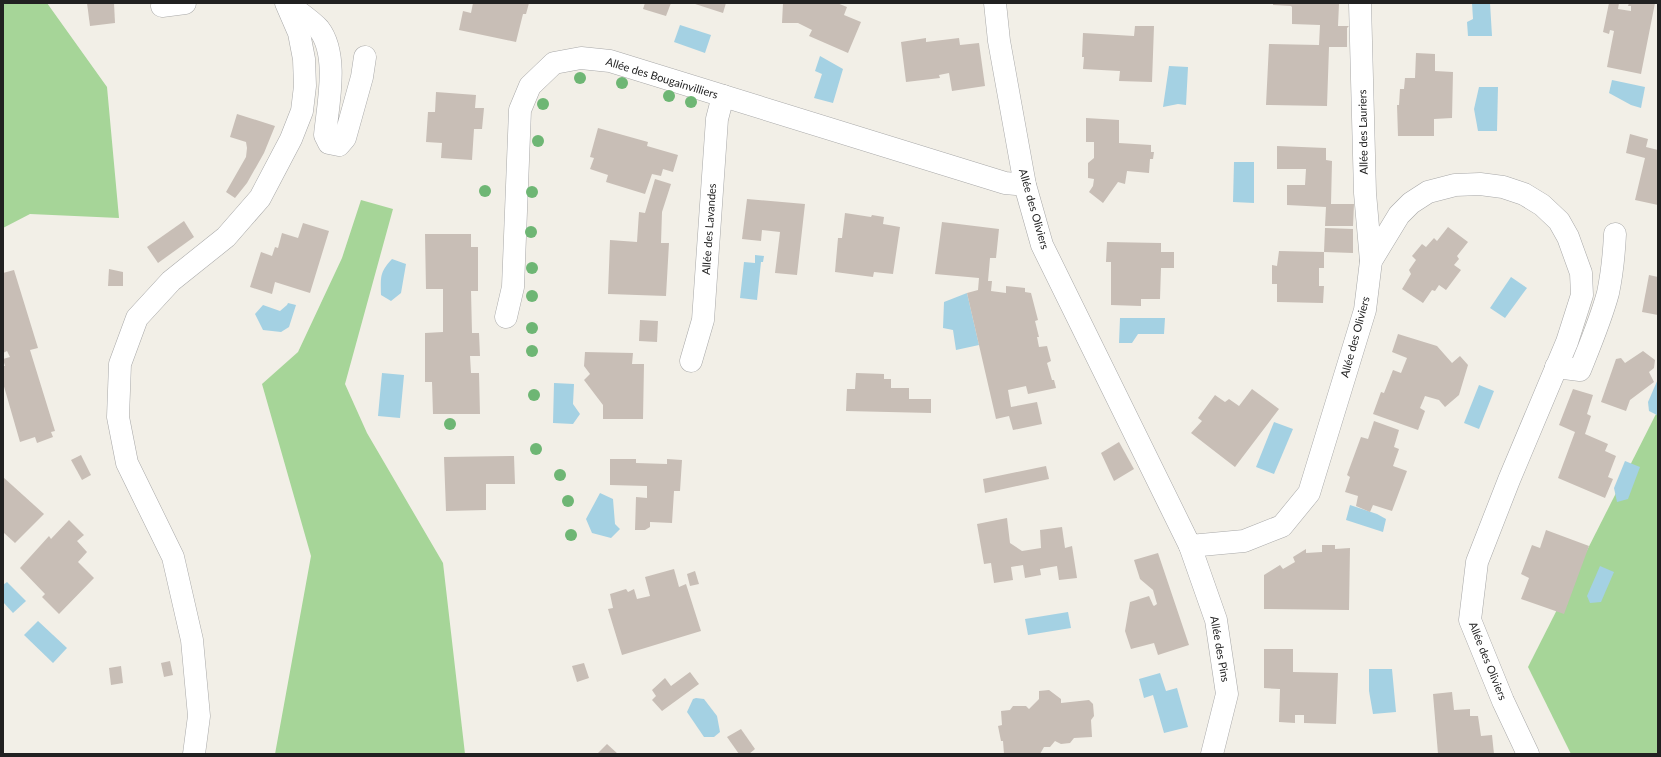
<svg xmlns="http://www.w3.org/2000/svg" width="1661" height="757" font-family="Lato,sans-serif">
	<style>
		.forest { fill: #a6d598 }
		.water { fill: #a4d1e3 }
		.building { fill: #c8beb6 }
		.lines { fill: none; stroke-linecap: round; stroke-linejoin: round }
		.minor-casing { stroke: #a8a8a8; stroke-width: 23 }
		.minor { stroke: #fff; stroke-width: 22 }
		.tree { fill: #6eb674 }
		.labels { text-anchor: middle; stroke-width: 4; stroke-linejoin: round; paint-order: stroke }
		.street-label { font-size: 11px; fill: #212121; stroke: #fff }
	</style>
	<rect width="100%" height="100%" fill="#f2efe7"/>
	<g class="forest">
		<path d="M3,3h44l60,84 12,131 -89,-4 -27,14z"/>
		<path d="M361,200l32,9 -48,175 22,49 76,130 22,191h-190l36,-198 -49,-172 36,-32 44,-94z"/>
		<path d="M1658,410v344h-87l-43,-87z"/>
	</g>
	<g class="water">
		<path d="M1472,3h18l2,33h-24l-1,-14 6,-3z"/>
		<path d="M680,25l31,10 -6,18 -31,-11z"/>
		<path d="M820,56l23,13 -10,34 -19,-5 8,-24 -7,-3z"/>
		<path d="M1169,66l19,1 -2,38 -8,-1 -15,3z"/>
		<path d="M1612,80l33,7 -4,21 -10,-3 -22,-12z"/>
		<path d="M1479,87h19l-1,44h-19l-4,-22z"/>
		<path d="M1234,162h20v41l-21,-1z"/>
		<path d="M755,255l9,1 -1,6h-2l-4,38 -17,-2 4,-36 11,1z"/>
		<path d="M392,259l14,5 -5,29 -10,8 -10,-6c0,-18 -2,-22 11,-36z"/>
		<path d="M1511,277l16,11 -22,30 -15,-10z"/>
		<path d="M967,293l12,52 -23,5 -3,-20 -10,-2 1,-26z"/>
		<path d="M288,303l8,2 -7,22 -8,5 -18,-2 -8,-16 8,-9 17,6 7,-6z"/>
		<path d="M1120,318h45l-1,16h-26l-6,9h-13z"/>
		<path d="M382,373l22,2 -4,43 -22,-2z"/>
		<path d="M1658,379v33l-1,3 -8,-4 -1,-9z"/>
		<path d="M554,383l20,1 -1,20 7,10 -7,10 -20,-1z"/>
		<path d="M1479,385l15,6 -15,38 -15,-6z"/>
		<path d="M1274,422l19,7 -19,45 -18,-7z"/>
		<path d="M1625,461l15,6 -12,32 -11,3 -3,-14z"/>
		<path d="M600,493l13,6 2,25 5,5 -9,9 -19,-5 -6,-14z"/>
		<path d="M1350,505l27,9 9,5 -3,13 -37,-12z"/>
		<path d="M1600,566l14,6 -13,30 -11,1 -3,-7z"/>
		<path d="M7,582l19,19 -13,12 -10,-11v-17z"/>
		<path d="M1068,612l3,16 -43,7 -3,-16z"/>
		<path d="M38,621l29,27 -14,15 -29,-28z"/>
		<path d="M1369,669h23l4,43 -23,2 -4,-23z"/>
		<path d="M1160,673l6,18 11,-3 11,39 -24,6 -11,-38 -9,3 -5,-19z"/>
		<path d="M696,698l8,1 13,17 3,16 -6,5h-10l-17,-25 6,-13z"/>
	</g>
	<g class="building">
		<path d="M87,3h27l1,20 -25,3z"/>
		<path d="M473,3h56l-3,11h-3l-7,28 -57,-12 4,-19 8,2z"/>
		<path d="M645,3h26l-5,13 -23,-7z"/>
		<path d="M692,3h34l-3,10z"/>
		<path d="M783,3h54l10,4 -3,8 17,7 -13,31 -39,-17 3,-6 -14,-7h-16z"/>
		<path d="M1273,3l66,1 -1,22h11l-2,2v19h-18l-2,59 -61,-1 3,-61 50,1 1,-20 -28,-1v-17l-1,-1 -18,-1z"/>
		<path d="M1609,3h10l-1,6 13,2v-5h-3l1,-3h26l-14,71 -34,-7 7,-36 -4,-1 -1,4 -6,-2z"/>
		<path d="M1135,26h19l-2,56 -33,-1 1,-10 -37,-2 1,-12h-2l1,-24 51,3z"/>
		<path d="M926,38v4l33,-4 1,7 19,-2 6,43 -33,5 -3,-18 -10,2 1,3 -34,4 -5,-40z"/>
		<path d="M1416,53l19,1v17l18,1 -1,46 -18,1v17h-36l-1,-31h2l1,-16h4l1,-11h10z"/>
		<path d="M436,92l40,3 -1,13h9l-2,21h-8l-2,31 -31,-2 1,-15 -16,-1 2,-30h7z"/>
		<path d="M237,114l38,12 -11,27 -17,30 -12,15 -9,-6 20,-35 1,-9 -1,-6 -16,-5z"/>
		<path d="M1086,118l33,2v23l32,2v7h3l-1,7h-3l-1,14 -22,-2 -2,13 -7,-2 -15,21 -14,-11 4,-6 1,-7 -6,-1v-15l6,-5v-16h-8z"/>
		<path d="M598,128l50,14 -1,4 31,9 -5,17 -10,-3 -2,7 -9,-2 -7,20 -39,-12 2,-7 -18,-6 4,-11 -4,-1z"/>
		<path d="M1630,134l18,5 -2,8 12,3v55l-23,-5 10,-42 -19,-5z"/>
		<path d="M1277,146l49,2v12l6,1 -1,43h23l-1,22h-28l1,-19 -39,-2v-20h18l1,-16h-29z"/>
		<path d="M655,179l16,5 -9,28 -1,31h8l-3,53 -58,-2 2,-54 27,2 2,-30 6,1z"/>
		<path d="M747,199l58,5 -8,71 -22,-2 5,-41 -18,-2 -1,11 -19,-2z"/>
		<path d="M845,213l26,4 1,-2 12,2 -1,7 17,3 -7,47 -19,-2 -1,5 -38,-5 3,-34h4z"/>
		<path d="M184,221l10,16 -36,26 -11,-16z"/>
		<path d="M942,222l57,7 -3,29h-6l-2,23h4l-1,10 15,2v-7l19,2v4l6,1 7,27 -3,1 4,16h-2l2,10 8,-1 4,15 -4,2 5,17h2l2,8 -28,6 -2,-8 -18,4 3,17 26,-5 5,22 -29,6 -4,-14 -13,3 -29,-126 11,-3 1,-12 -44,-4z"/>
		<path d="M303,223l26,8 -19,62 -35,-11 -3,12 -22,-7 11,-35 11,4 3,-9 3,1 4,-15 16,5z"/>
		<path d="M1448,227l20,15 -11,14 2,3 -5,6 7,5 -15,20 -7,-5 -4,6 -3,-1 -9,13 -21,-14 9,-15 -2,-4 7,-10 -4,-4 10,-12 4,3 8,-9 3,3z"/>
		<path d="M1325,228l28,1v24l-29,-1z"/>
		<path d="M425,234h46v13h7v44h-7l1,42h7l1,23h-10l1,17h8l1,41h-47l-1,-32h-7v-49l18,-1v-43h-17z"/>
		<path d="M1107,242l54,1v9h13v16h-13l-1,31h-19v7l-30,-1v-43h-5z"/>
		<path d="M1279,251l45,1v16h-5v18h5l-1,17 -46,-1v-18h-5v-19l5,1z"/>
		<path d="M109,269l14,3v14h-15z"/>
		<path d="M14,270l24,78 -8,2 25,81 -4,1 2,5 -16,6 -2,-6 -15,5 -17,-59v-17h2l-2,-7 7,-2 -3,-6 -4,2v-80z"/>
		<path d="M1649,275l9,2v38l-16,-3z"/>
		<path d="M640,320l18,1 -1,21 -18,-1z"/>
		<path d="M1398,334l39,12 15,17 8,-7 8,9 -9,30 -14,12 -6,-7 -14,-4 -5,12 5,3 -7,19 -45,-16 8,-22 3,1 9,-23 8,3 6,-15 -15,-6z"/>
		<path d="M1643,351l12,9 -1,8 -5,4 5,10 -24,18 -4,11 -25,-9 15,-43 5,-1 4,5z"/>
		<path d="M585,352l48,1 -1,11h12l-1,55h-40v-14l-19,-25 6,-6 -6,-8z"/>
		<path d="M856,373l28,1v5h7v9h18v11h22v14l-85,-2 1,-22h8z"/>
		<path d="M1252,389l27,20 -44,58 -44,-34 11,-12 -4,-3 17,-23 10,7 4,-3 10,7z"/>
		<path d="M1573,389l20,6 -6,19 4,2 -6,18 23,10 -3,7 11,5 -8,21 5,2 -8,19 -47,-20 17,-46 -16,-7z"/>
		<path d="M1374,421l25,9 -5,17 5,2 -6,17 14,5 -15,40 -19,-6 -3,7 -14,-6 2,-10 -13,-4 5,-15 -3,-2 14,-38 7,2z"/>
		<path d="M1119,442l15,27 -20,12 -13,-28z"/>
		<path d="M81,455l10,20 -9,5 -11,-20z"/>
		<path d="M514,456l1,28h-29v26l-40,1 -2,-54z"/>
		<path d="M610,459h26v4l31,1v-5l15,1 -2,31h-6l-2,32 -22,-1v5l-5,3h-10l1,-33 11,1v-12l-37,-1z"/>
		<path d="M1046,466l3,13 -64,14 -2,-14z"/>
		<path d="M3,477l41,37 -29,29 -12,-11z"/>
		<path d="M1007,518l3,25 12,8 19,-3 -1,-18 22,-3 3,21 7,-2 5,32 -18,2 -2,-14 -17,3 1,6 -16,3 -2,-13 -12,2 2,13 -19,3 -3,-20 -7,1 -7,-40z"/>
		<path d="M69,520l15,15 -7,6 10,11 -9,10 16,16 -35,36 -17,-17 3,-3 -25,-26 29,-32 2,3z"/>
		<path d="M1546,530l43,16 -25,68 -43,-15 8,-21 -8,-4 11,-29 8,3z"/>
		<path d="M1322,545h13v4l15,-1 -1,62 -85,-1v-34l16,-10 3,4 12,-7 -2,-5 13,-8v4l16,-1z"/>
		<path d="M1158,553l31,92 -31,10 -4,-12 -23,6 -6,-18 5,-29 19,-6 4,9 1,1 3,-2 -4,-14 -13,-11 -6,-19z"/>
		<path d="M674,569l5,18 7,-3 15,47 -79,24 -14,-46 5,-1 -3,-14 16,-5 2,3 6,-3 3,10 13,-3 -5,-19z"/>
		<path d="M695,571l4,13 -9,2 -3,-12z"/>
		<path d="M1264,649h29v23l45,1 -2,51 -32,-1v-8h-9v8l-16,-1 1,-33 -16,-1z"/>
		<path d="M170,661l3,14 -9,2 -3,-14z"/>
		<path d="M584,663l5,15 -12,4 -5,-16z"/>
		<path d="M121,666l2,17 -12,2 -2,-17z"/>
		<path d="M690,672l9,12 -37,27 -10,-11 4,-4 -4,-6 13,-12 6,8z"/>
		<path d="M1049,690l12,9v4l28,-3 4,4 1,12 -3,4 1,17 -18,1 -4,5 -9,1 -6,-3 -5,6h-6l-4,7h-36l-1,-13h-2l-3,-15 4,-1 -1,-14 9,-1 3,-4h13l3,3 10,-10v-8z"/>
		<path d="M1452,692l2,18 16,-1v7h8l3,20 11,-1 2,19h-56l-5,-60z"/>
		<path d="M741,729l14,20 -6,5h-10l-12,-17z"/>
		<path d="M607,744l11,10h-21z"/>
	</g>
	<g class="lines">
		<g class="minor-casing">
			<g id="minor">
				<path d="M995,3l4,38 26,144 17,60 148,301 54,-5 38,-15 27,-33 56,-183 6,-49 28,-46 12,-12 17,-11 27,-7 25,-1 23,3 21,7 18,11 17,16 9,16 13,36 1,22 -15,47 -58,138 -32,82 -7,58 33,81 25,53"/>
				<path d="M1360,3l5,190 6,68"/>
				<path d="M288,4c10,8 23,16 31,25 20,26 9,75 6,106l4,8 10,2 6,-7 17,-61 3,-20"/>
				<path d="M162,6l23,-3"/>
				<path d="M506,317l7,-30 7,-177 10,-24 24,-23 27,-5 29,3 395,122 20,2"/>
				<path d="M691,361l12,-41 14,-201 6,-23"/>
				<path d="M1556,367l24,3c10,-25 21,-51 28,-77 4,-19 6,-39 7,-59"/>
				<path d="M1190,546l26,74 11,74 -15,60"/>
				<path d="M194,754l5,-38 -7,-76 -19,-83 -46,-94 -9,-46 2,-53 17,-46 34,-37 55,-44 34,-39 31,-59 11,-28 3,-25 -1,-27 -5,-26 -13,-30"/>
			</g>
		</g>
		<use href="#minor" class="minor"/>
	</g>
	<g class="tree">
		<circle cx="580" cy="78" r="6"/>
		<circle cx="622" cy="83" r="6"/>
		<circle cx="669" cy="96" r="6"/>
		<circle cx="691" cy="102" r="6"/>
		<circle cx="543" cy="104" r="6"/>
		<circle cx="538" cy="141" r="6"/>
		<circle cx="485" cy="191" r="6"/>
		<circle cx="532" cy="192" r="6"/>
		<circle cx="531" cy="232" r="6"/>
		<circle cx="532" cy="268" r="6"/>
		<circle cx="532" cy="296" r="6"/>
		<circle cx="532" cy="328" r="6"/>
		<circle cx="532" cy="351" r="6"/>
		<circle cx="534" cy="395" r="6"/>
		<circle cx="450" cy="424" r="6"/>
		<circle cx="536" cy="449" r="6"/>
		<circle cx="560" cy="475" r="6"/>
		<circle cx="568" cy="501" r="6"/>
		<circle cx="571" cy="535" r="6"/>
	</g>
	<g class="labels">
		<g class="street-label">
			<text transform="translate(662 78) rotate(17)" y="4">Allée des Bougainvilliers</text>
			<text transform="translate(1363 132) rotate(-91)" y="4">Allée des Lauriers</text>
			<text transform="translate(1034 209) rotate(74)" y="4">Allée des Oliviers</text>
			<text transform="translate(709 229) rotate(-86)" y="4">Allée des Lavandes</text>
			<text transform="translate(1355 337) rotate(-75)" y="4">Allée des Oliviers</text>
			<text transform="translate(1220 649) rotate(80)" y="4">Allée des Pins</text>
			<text transform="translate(1488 661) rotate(68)" y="4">Allée des Oliviers</text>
		</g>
	</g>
	<rect width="1661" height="757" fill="none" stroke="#212121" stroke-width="8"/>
</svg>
